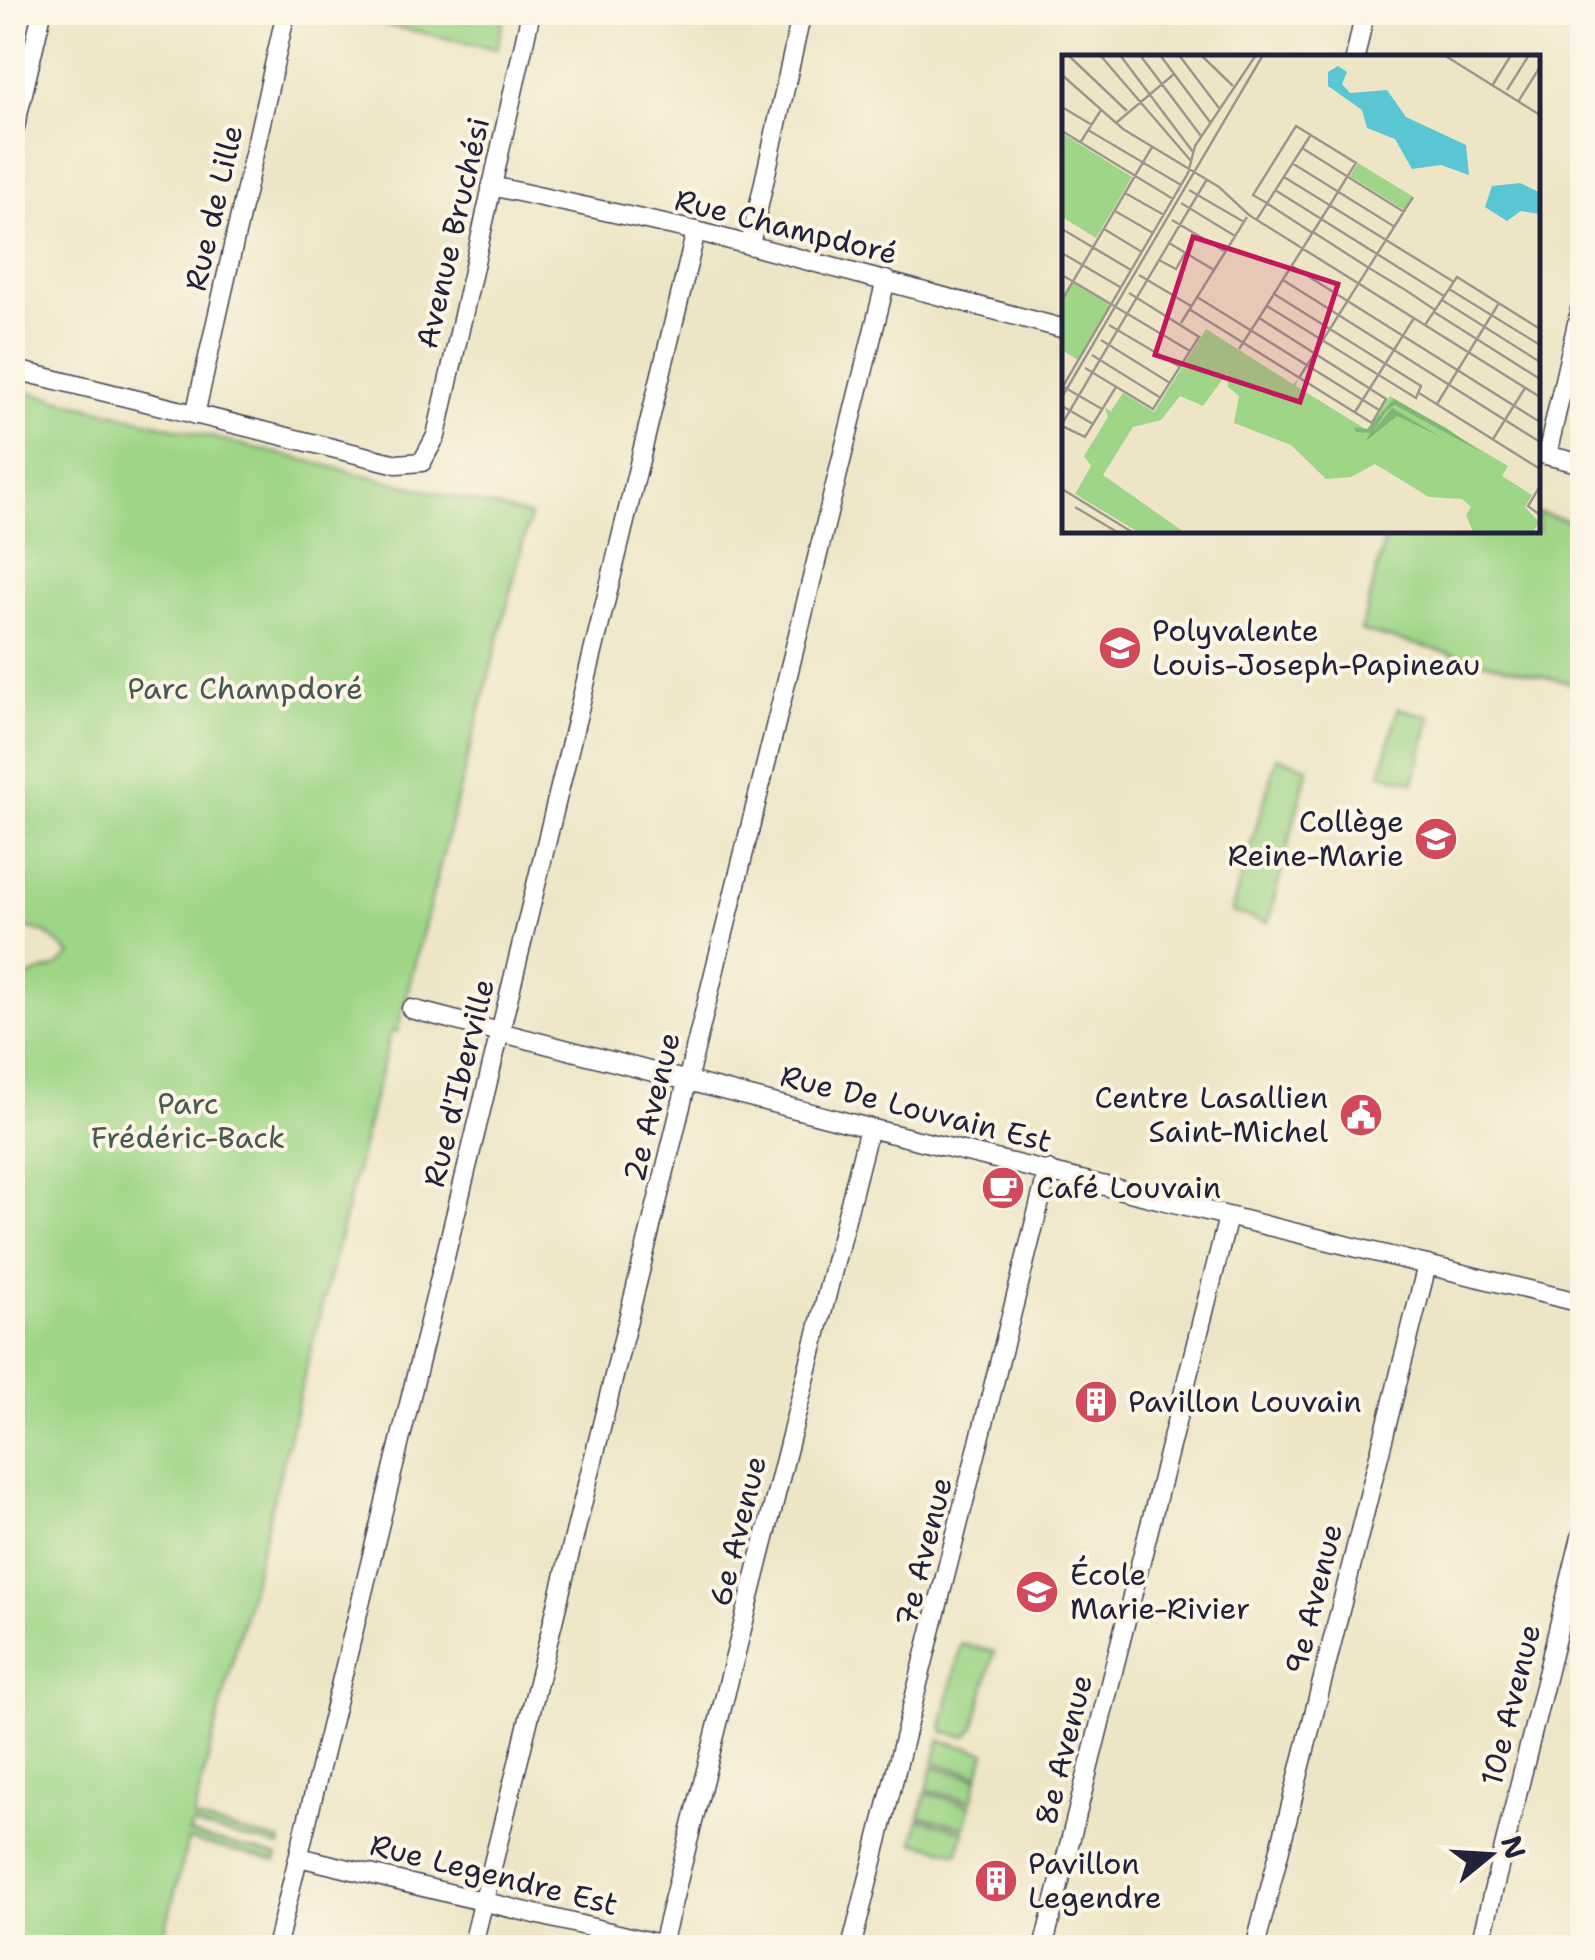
<svg xmlns="http://www.w3.org/2000/svg" width="1595" height="1960" font-family="'Shantell Sans',sans-serif">
	<style>
		.green { fill: #9fd586; stroke: #607c60; stroke-width: 2.5 }
		.lines { fill: none; stroke-linecap: round; stroke-linejoin: round }
		.street-casing { stroke: #413f50; stroke-width: 21 }
		.street { stroke: #fff; stroke-width: 18 }
		.labels { text-anchor: middle; stroke-width: 8; stroke-linejoin: round; paint-order: stroke }
		.street-label { font-size: 30px; fill: #22223b; stroke: #fcf5e5 }
		.poi-label { font-size: 30px; fill: #22223b; stroke: #fcf5e5; text-anchor: start }
		.park-label { font-size: 30px; fill: #485852; stroke: #fcf5e5 }
		.inset-road { fill: none; stroke: #9c978e; stroke-width: 2.5 }
		.view { fill: #c2185b; fill-opacity: 0.15; stroke: #c2185b; stroke-width: 5 }
		.inset-edge { fill: none; stroke: #22223b; stroke-width: 5 }
	</style>
	<rect width="100%" height="100%" fill="#fcf5e5"/>
	<filter id="ink" filterUnits="userSpaceOnUse"><feTurbulence type="fractalNoise" baseFrequency=".01" numOctaves="2"/><feDisplacementMap in="SourceGraphic" scale="20" xChannelSelector="R" yChannelSelector="G"/><feConvolveMatrix kernelMatrix="1 2 1 2 8 2 1 2 1" color-interpolation-filters="sRGB"/></filter>
	<filter id="wash" filterUnits="userSpaceOnUse"><feTurbulence type="fractalNoise" baseFrequency=".0048" numOctaves="4" result="noise"/><feDisplacementMap in="SourceGraphic" scale="40" xChannelSelector="R" yChannelSelector="G"/><feGaussianBlur stdDeviation="2.25" result="paint"/><feColorMatrix in="noise" values="0 0 0 0 0 0 0 0 0 0 0 0 0 0 0 0 0 1.4 0 .05"/><feComposite in="paint" operator="in"/></filter>
	<g filter="url(#wash)">
		<rect width="100%" height="100%" fill="#eee5c6"/>
		<g class="green">
			<path d="M330,13l175,-1v1l-8,36z"/>
			<path d="M13,388l517,128 -133,516 -6,-1 -198,788 88,23 -1,5 -88,-22 -3,9 89,22 -2,5 -88,-21 -27,107h-148l-1,-965 44,-15 15,-12 -25,-22 -33,-8z"/>
			<path d="M1538,513l44,11v162l-221,-55 26,-101h151z"/>
			<path d="M1398,708l33,9 -17,65 -33,-9z"/>
			<path d="M1277,757l31,10 -40,156 -37,-11z"/>
			<path d="M961,1644l33,8 -20,77 -8,8 -22,-5 -2,-5z"/>
			<path d="M940,1740l45,12 -6,23 -45,-12z"/>
			<path d="M933,1767l45,11 -6,23 -45,-11z"/>
			<path d="M926,1793l45,12 -6,22 -45,-11z"/>
			<path d="M919,1819l45,12 -6,22 -44,-11z"/>
		</g>
	</g>
	<g filter="url(#ink)">
		<g class="lines">
			<g class="street-casing">
				<g id="street">
					<path d="M1355,58l10,-46"/>
					<path d="M12,140l30,-128"/>
					<path d="M491,186l205,45 369,98"/>
					<path d="M750,245l52,-233"/>
					<path d="M12,369l385,95 25,-2 14,-26 95,-424"/>
					<path d="M195,415l91,-403"/>
					<path d="M1538,453l44,11"/>
					<path d="M1547,455l35,-154"/>
					<path d="M411,1009l458,119 713,175"/>
					<path d="M299,1857l377,91"/>
					<path d="M276,1948l420,-1717"/>
					<path d="M472,1948l414,-1668"/>
					<path d="M661,1948l208,-820"/>
					<path d="M851,1948l197,-778"/>
					<path d="M1043,1948l185,-731"/>
					<path d="M1255,1948l172,-683"/>
					<path d="M1479,1948l103,-415"/>
				</g>
			</g>
			<use href="#street" class="street"/>
		</g>
	</g>
	<defs>
		<g id="school-disc" transform="scale(2.25)"><circle r="9.5" fill="#d1495b" stroke="#fcf5e5"/><path d="M0-5L7-2L0 1L-7-2ZM-4 1L0 2.5L4 1V4Q0 6-4 4Z" fill="#fff"/></g>
		<g id="civic-disc" transform="scale(2.25)"><circle r="9.5" fill="#d1495b" stroke="#fcf5e5"/><path d="M-.6-6.5H3V-4.5H.6V-3L4-1V1h2V6H-6V1h2V-1L-.6-3ZM-1.2 2.5V6h2.4V2.5Z" fill="#fff"/></g>
		<g id="cafe-disc" transform="scale(2.25)"><circle r="9.5" fill="#d1495b" stroke="#fcf5e5"/><path d="M-5.5-4.5H6V0H3Q3 3.5 0 3.5H-2.5Q-5.5 3.5-5.5 0ZM3-3.2v2h1.7v-2ZM-6 4.5H4V6H-6Z" fill="#fff"/></g>
		<g id="building-disc" transform="scale(2.25)"><circle r="9.5" fill="#d1495b" stroke="#fcf5e5"/><path d="M-4-6H4V6H1V3H-1V6H-4ZM-2.5-4.3h1.7v1.8h-1.7ZM.8-4.3h1.7v1.8H.8ZM-2.5-1h1.7V.8h-1.7ZM.8-1h1.7V.8H.8Z" fill="#fff"/></g>
	</defs>
	<g fill-rule="evenodd">
		<use href="#school-disc" x="1120" y="648"/>
		<use href="#school-disc" x="1436" y="839"/>
		<use href="#civic-disc" x="1361" y="1115"/>
		<use href="#cafe-disc" x="1003" y="1188"/>
		<use href="#building-disc" x="1096" y="1402"/>
		<use href="#school-disc" x="1037" y="1592"/>
		<use href="#building-disc" x="996" y="1881"/>
	</g>
	<g class="labels">
		<g class="street-label">
			<text transform="translate(214 208) rotate(-77)" y="10">Rue de Lille</text>
			<text transform="translate(786 227) rotate(14)" y="10">Rue Champdoré</text>
			<text transform="translate(453 233) rotate(-77)" y="10">Avenue Bruchési</text>
			<text transform="translate(459 1083) rotate(-76)" y="10">Rue d'Iberville</text>
			<text transform="translate(652 1107) rotate(-76)" y="10">2e Avenue</text>
			<text transform="translate(916 1109) rotate(14)" y="10">Rue De Louvain Est</text>
			<text transform="translate(738 1531) rotate(-76)" y="10">6e Avenue</text>
			<text transform="translate(924 1552) rotate(-76)" y="10">7e Avenue</text>
			<text transform="translate(1314 1599) rotate(-76)" y="10">9e Avenue</text>
			<text transform="translate(1511 1705) rotate(-76)" y="10">10e Avenue</text>
			<text transform="translate(1064 1750) rotate(-76)" y="10">8e Avenue</text>
			<text transform="translate(494 1875) rotate(14)" y="10">Rue Legendre Est</text>
		</g>
		<g class="poi-label">
			<text x="1152" y="641">Polyvalente<tspan x="1152" dy="34">Louis-Joseph-Papineau</tspan></text>
			<text x="1404" y="832" text-anchor="end">Collège<tspan x="1404" dy="34">Reine-Marie</tspan></text>
			<text x="1328" y="1108" text-anchor="end">Centre Lasallien<tspan x="1328" dy="34">Saint-Michel</tspan></text>
			<text x="1036" y="1198">Café Louvain</text>
			<text x="1128" y="1412">Pavillon Louvain</text>
			<text x="1070" y="1585">École<tspan x="1070" dy="34">Marie-Rivier</tspan></text>
			<text x="1028" y="1874">Pavillon<tspan x="1028" dy="34">Legendre</tspan></text>
		</g>
		<g class="park-label">
			<text x="245" y="699">Parc Champdoré</text>
			<text x="188" y="1114">Parc<tspan x="188" dy="34">Frédéric-Back</tspan></text>
		</g>
	</g>
	<g transform="translate(1062 55)">
		<rect width="478" height="478" fill="#eee5c6"/>
		<path d="M0,78l70,44 -36,61 -34,-21zM296,108l54,33 -8,14 -54,-34zM11,226l38,23 -33,56 -16,-10v-50zM144,274l87,55 5,-5 -2,7 71,44 23,-34 118,70 -6,10 30,19 -7,12 14,15 -6,10h-60l-7,-17 5,-8 -9,-8 -33,-2 -54,-33 -24,13 -25,2 -35,-34 -57,-22 5,-27 -11,-9 -1,-14 -24,33 -23,-10 -19,24 -28,7 -30,48 81,57h-46l-63,-38 16,-28 -7,-10 24,-39 -3,-9 6,3 12,-18 31,19z" fill="#9fd586"/>
		<path d="M332,344l52,29 35,24 -86,-47 -8,5 -13,20 18,-22 49,29 -44,-21 -31,25 4,-8 -14,-1 -2,-5 13,2z" fill="#7fb673"/>
		<path d="M276,11l9,6 -5,12 8,9 37,-3 19,27 60,28 3,30 -28,-10 -29,4 -17,-30 -28,-11 -5,-18 -34,-24v-14zM458,128l19,9v22l-18,-3 -14,10 -22,-14 7,-21z" fill="#5ac6d3"/>
		<path class="inset-road" d="M6,0l59,56M38,0l91,106M58,0l73,97M78,0l61,81M98,0l50,67M117,0l40,53M139,0l32,31M382,0l96,60M0,20l61,54 96,58 30,28 291,182M430,31l19,-31M445,35l22,-35M456,47l22,-35M0,52l30,18M54,68l58,-49M26,75l93,55M0,76l111,68M18,88l21,-33M240,93l102,64M230,108l103,64M222,122l170,105M127,135l55,32M213,135l169,106M63,138l39,22M119,148l54,33M53,156l38,22M195,164l53,-83M110,165l54,32M0,174l69,41M42,174l38,23M107,188l45,27M0,198l58,34M97,205l17,9 9,-16M230,211l248,156M0,220l128,76M77,220l52,31M221,225l257,162M387,234l91,56M135,242l182,113M0,245l90,-153M380,245l98,62M205,251l149,92 5,-12 -147,-92M127,254l183,114 14,-24 -127,-81M372,257l106,67M119,268l66,-106M47,270l71,42M363,270l32,-48 83,52M39,285l69,43M177,294l20,-31 23,-37 26,-41 5,-8 17,-27 17,-28 9,-14 -60,-37 -43,69 12,7 46,30h2l56,36 38,23 28,19M30,300l69,43M23,313l68,41 46,-72 -70,-44M237,323l114,-181M0,331l40,23M0,333l126,-215 7,-27 61,-91M357,338l121,76M0,342l201,-342M375,349l62,-101M0,351l31,18M293,357l59,-94M0,369l145,-245M0,371l23,11 31,-50M431,384l32,-51M478,431l-12,20 12,9M0,434l70,43M13,452l42,25"/>
		<path class="view" d="M131,182l145,47 -38,118 -145,-47z"/>
		<rect width="478" height="478" class="inset-edge"/>
	</g>
	<rect width="1595" height="1960" fill="none" stroke="#fcf5e5" stroke-width="50"/>
	<g transform="translate(1490 1855) rotate(72)" stroke="#fcf5e5" stroke-width="8" paint-order="stroke">
	<path d="M0-8L18 38L0 25L-18 38Z" fill="#22223b"/>
	<text y="-15" font-size="28" font-weight="bold" text-anchor="middle" fill="#22223b">N</text>
	</g>
</svg>
